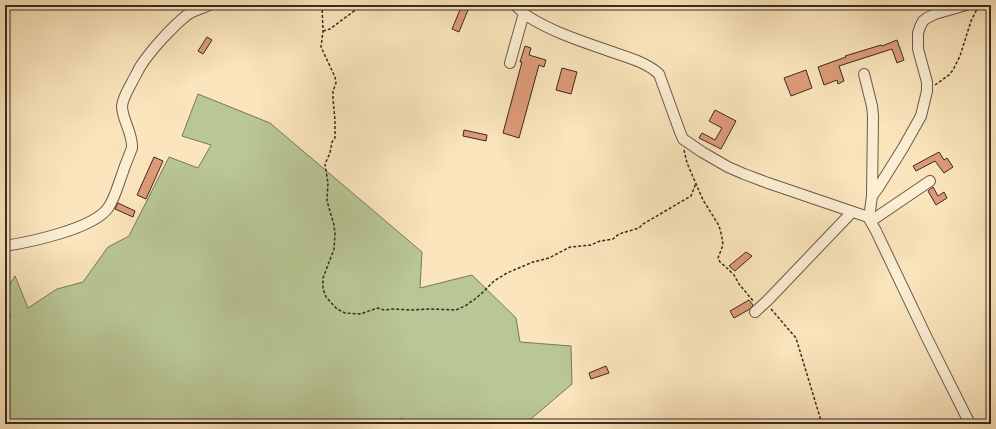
<svg xmlns="http://www.w3.org/2000/svg" width="996" height="429" font-family="Vollkorn,serif">
	<style>
		.green { fill: #b9c695; stroke: #78785b }
		.building { fill: #df9b79; stroke: #382b21 }
		.lines { fill: none; stroke-linecap: round; stroke-linejoin: round }
		.minor-casing { stroke: #695a48; stroke-width: 12 }
		.path { stroke: #382b21; stroke-width: 1.5; stroke-dasharray: 3 2; stroke-linecap: butt }
		.minor { stroke: #fceed3; stroke-width: 10 }
	</style>
	<rect width="100%" height="100%" fill="#fbe5bc"/>
	<filter id="stains"><feTurbulence type="fractalNoise" baseFrequency=".005" numOctaves="4"/><feColorMatrix values="0 0 0 0 .2 0 0 0 0 .09 0 0 0 0 .02 0 0 0 .5 -.17"/></filter>
	<radialGradient id="worn" r=".72"><stop offset=".6" stop-color="#630" stop-opacity="0"/><stop offset="1" stop-color="#630" stop-opacity=".3"/></radialGradient>
	<path class="green" d="M198,94l72,29 152,129 -2,36 52,-13 44,43 4,24 51,4 1,38 -47,40h-119l-4,-6 -9,6h-388v-99l6,-9 -6,-5v-18l10,-17 13,32 29,-19 26,-7 25,-35 21,-11 40,-79 29,11 13,-23 -29,-9z"/>
	<g class="building">
		<path d="M462,5h8l-11,27 -7,-3z"/>
		<path d="M207,37l5,3 -9,14 -5,-3z"/>
		<path d="M897,40l7,20 -7,3 -5,-14 -53,17 5,15 -6,3 -1,-4 -13,5 -6,-18 28,-10 -1,-1 36,-11 1,1z"/>
		<path d="M525,46l6,2 -2,7 17,5 -2,7 -5,-2 -20,73 -16,-5 19,-71h-2z"/>
		<path d="M562,68l15,4 -6,22 -15,-4z"/>
		<path d="M806,70l6,18 -21,8 -7,-18z"/>
		<path d="M715,110l21,11 -15,28 -22,-11 3,-5 13,7 7,-12 -13,-7z"/>
		<path d="M464,130l23,5 -1,6 -23,-5z"/>
		<path d="M939,152l5,8 3,-2 6,9 -9,6 -9,-12 -19,10 -3,-5z"/>
		<path d="M154,157l9,4 -17,38 -9,-4z"/>
		<path d="M933,187l5,9 6,-4 3,6 -11,7 -8,-14z"/>
		<path d="M118,203l17,8 -2,6 -18,-8z"/>
		<path d="M746,252l6,4 -17,15 -6,-5z"/>
		<path d="M749,300l4,5 -3,4 -16,9 -4,-7z"/>
		<path d="M606,366l3,7 -18,6 -2,-6z"/>
	</g>
	<g class="lines">
		<g class="minor-casing">
			<g id="minor">
				<path d="M515,5c5,4 9,9 14,12 25,16 58,26 86,36 15,5 32,10 44,21l21,58 3,7 19,13 26,15 16,7 24,9 100,34 8,14 51,107 43,86"/>
				<path d="M510,63l14,-50"/>
				<path d="M864,74l8,32 1,10 -1,80"/>
				<path d="M868,217l2,-6 2,-15 6,-8 25,-40 18,-32 6,-25v-9l-9,-33v-16l2,-6 3,-6 4,-3 8,-4 31,-9"/>
				<path d="M871,221l59,-40"/>
				<path d="M5,246c25,-4 88,-17 103,-38 5,-7 8,-16 11,-25 4,-12 8,-23 13,-35 1,-15 -10,-28 -10,-42 1,-8 5,-15 9,-22 3,-6 6,-11 9,-17 10,-16 32,-40 47,-52 7,-5 15,-7 23,-10"/>
				<path d="M755,312l13,-12 84,-88"/>
			</g>
		</g>
		<g class="path">
			<path d="M322,5l1,26 -2,16 14,30 1,6 -3,8v8l2,21v18l-3,4 -2,11 -5,11 3,19 -1,18 7,24 1,9 -1,15 -11,29v11l3,8 11,12 8,4 15,1 18,-6 6,2 10,-1 17,1 20,-1 25,1 9,-4 10,-7 7,-6 12,-12 13,-8 26,-11 16,-4 21,-11 21,-2 9,-4 13,-2 6,-5 20,-6 4,-4 48,-28 5,-13"/>
			<path d="M323,31l7,-2 32,-24"/>
			<path d="M935,85l14,-10 4,-5 7,-14 11,-35 8,-16"/>
			<path d="M684,150l3,13 16,37 15,24 2,5 2,9 1,7 -5,13 2,4 8,7 6,6 5,9 15,18"/>
			<path d="M771,309l25,29 26,86"/>
		</g>
		<use href="#minor" class="minor"/>
	</g>
	<rect width="996" height="429" fill="none" stroke="#fbe5bc" stroke-width="20"/>
	<rect x="6" y="6" width="984" height="417" fill="none" stroke="#382b21" stroke-width="2"/>
	<rect x="10" y="10" width="976" height="409" fill="none" stroke="#382b21"/>
	<rect width="100%" height="100%" filter="url(#stains)"/>
	<rect width="100%" height="100%" fill="url(#worn)"/>
</svg>
